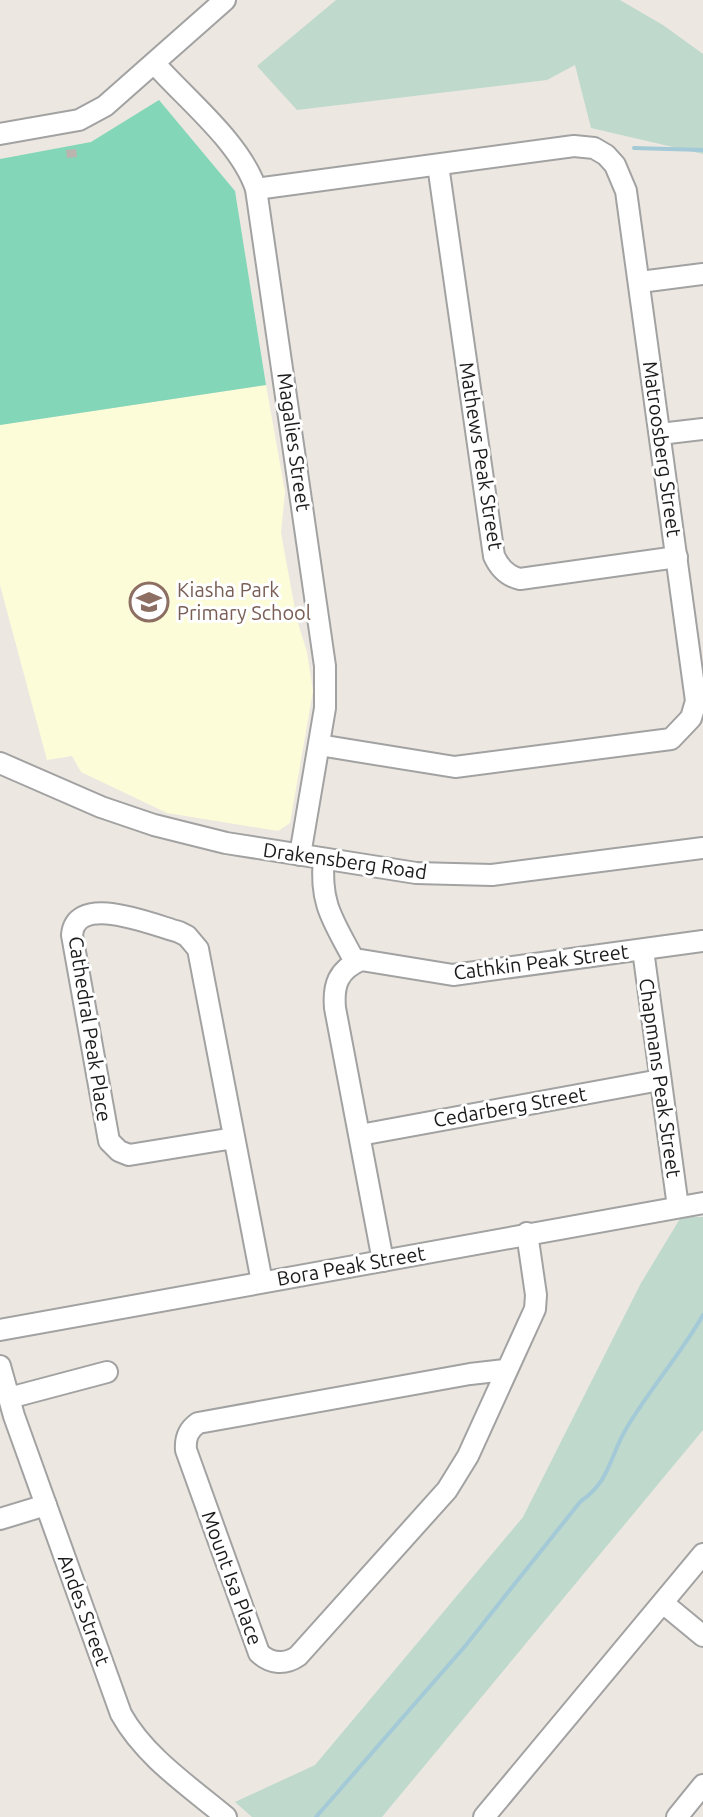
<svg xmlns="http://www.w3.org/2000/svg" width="703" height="1817" font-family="Ubuntu,sans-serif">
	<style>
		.education { fill: #fcfcd9 }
		.wetland { fill: #bfd9cd }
		.pitch { fill: #83d6b7 }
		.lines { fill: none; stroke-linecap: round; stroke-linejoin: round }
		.stream { stroke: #a4cad7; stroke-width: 4 }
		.building { fill: #bcb4ae }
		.minor-casing { stroke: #a2a2a2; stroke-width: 24 }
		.minor { stroke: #fff; stroke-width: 20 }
		.labels { text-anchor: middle; stroke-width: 6; stroke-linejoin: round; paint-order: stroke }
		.street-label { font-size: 20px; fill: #1b1b1b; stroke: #fff }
		.education-label { font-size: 20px; fill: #785e54; stroke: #fff; text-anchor: start }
	</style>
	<rect width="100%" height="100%" fill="#ece8e1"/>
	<path class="education" d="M266,385l19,107 -4,41 16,87 10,32 6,39 -23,132 -12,8 -111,-18 -86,-41 -9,-16 -25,4 -47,-175v-160z"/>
	<g class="wetland">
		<path d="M336,0h284l43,25 40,29v100l-112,-26 -16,-63 -28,15 -250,30 -40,-44z"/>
		<path d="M681,1217h22v213l-321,387h-130l-17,-15 80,-37 208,-248 118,-234z"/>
	</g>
	<path class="pitch" d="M159,100l76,91 31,194 -266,40v-266l91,-17z"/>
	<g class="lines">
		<g class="stream">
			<path d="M634,148l69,2"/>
			<path d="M316,1817l150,-172 114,-143c31,-22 28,-42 46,-73 23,-39 54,-74 77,-114"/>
		</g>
	</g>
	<path class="building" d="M76,149l1,8 -10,1 -1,-8z"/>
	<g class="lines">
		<g class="minor-casing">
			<g id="minor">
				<path d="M155,64c32,36 86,79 101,125l69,477v42l-25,147"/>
				<path d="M0,134l79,-14 26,-14 120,-106"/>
				<path d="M438,165l56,391c5,11 13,20 26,23l157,-22"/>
				<path d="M256,189l318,-43 20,2 12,7 9,10 11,26 70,510 -5,17 -20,21 -216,28 -136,-22"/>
				<path d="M640,282l63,-8"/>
				<path d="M660,434l43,-5"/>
				<path d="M0,763l101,44 53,18 72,18 190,30 76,2 211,-27"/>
				<path d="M324,859c-5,46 11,64 31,103"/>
				<path d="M643,950l35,257"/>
				<path d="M360,1135l300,-55"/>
				<path d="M234,1138l-105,17 -10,-4 -10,-10 -37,-206c4,-43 81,-10 107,-3l8,4 11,13 64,333"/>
				<path d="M383,1261l-48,-253c-2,-23 3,-38 26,-48l92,15 250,-34"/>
				<path d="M0,1330l703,-127"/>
				<path d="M0,1366l14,50 107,298c24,43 68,72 105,103"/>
				<path d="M505,1370l-35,4 -272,49c-10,7 -13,15 -12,27l73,203c12,11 26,12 39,3l149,-166 21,-34 67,-147 1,-14 -9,-62"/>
				<path d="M9,1398l98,-26"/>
				<path d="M0,1519l46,-14"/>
				<path d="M663,1603l40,33"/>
				<path d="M484,1817l219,-263"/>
				<path d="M677,1817l26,-32"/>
			</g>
		</g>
		<use href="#minor" class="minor"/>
	</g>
	<defs>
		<g id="school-ring" transform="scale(2)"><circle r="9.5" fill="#fff" stroke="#8d6e63" stroke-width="1.5"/><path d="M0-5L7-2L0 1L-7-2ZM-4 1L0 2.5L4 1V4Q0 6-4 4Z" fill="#8d6e63"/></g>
	</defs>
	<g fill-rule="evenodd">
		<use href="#school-ring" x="149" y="602"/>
	</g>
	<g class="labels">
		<g class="street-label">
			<text transform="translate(294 442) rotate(82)" y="7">Magalies Street</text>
			<text transform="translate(662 449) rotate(82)" y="7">Matroosberg Street</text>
			<text transform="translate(481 456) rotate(81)" y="7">Mathews Peak Street</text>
			<text transform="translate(345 861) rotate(8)" y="7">Drakensberg Road</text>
			<text transform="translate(541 962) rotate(-7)" y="7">Cathkin Peak Street</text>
			<text transform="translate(90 1029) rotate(81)" y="7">Cathedral Peak Place</text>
			<text transform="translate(660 1078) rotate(82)" y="7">Chapmans Peak Street</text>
			<text transform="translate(510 1107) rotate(-10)" y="7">Cedarberg Street</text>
			<text transform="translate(351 1266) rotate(-10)" y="7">Bora Peak Street</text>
			<text transform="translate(232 1578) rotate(70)" y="7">Mount Isa Place</text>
			<text transform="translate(84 1610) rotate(70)" y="7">Andes Street</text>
		</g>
		<g class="education-label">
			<text x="177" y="597">Kiasha Park<tspan x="177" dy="23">Primary School</tspan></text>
		</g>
	</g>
</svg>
